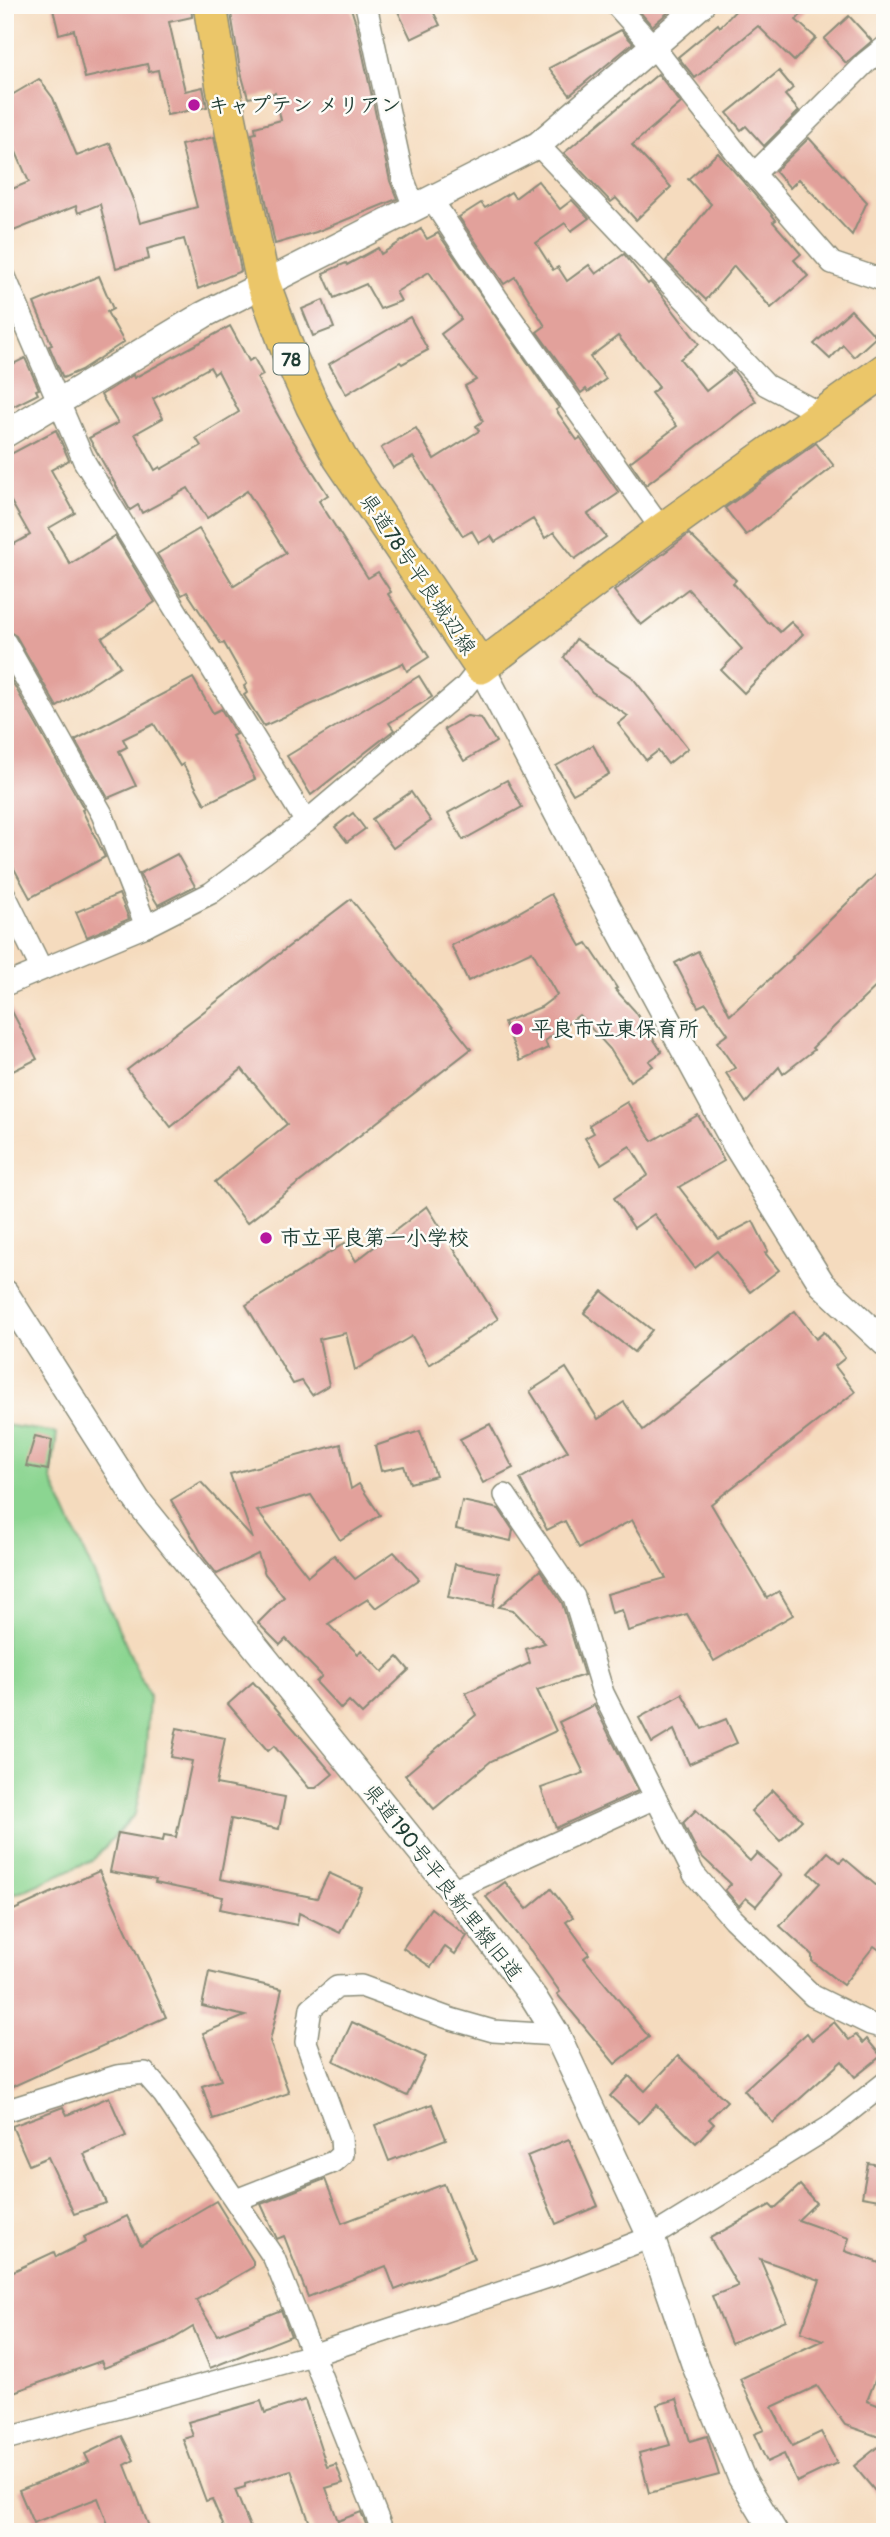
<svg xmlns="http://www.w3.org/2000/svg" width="890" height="2537" font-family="Pangolin,'Klee One',sans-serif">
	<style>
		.green { fill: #8bd591; stroke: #558962; stroke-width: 2 }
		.building { fill: #e2a19b; fill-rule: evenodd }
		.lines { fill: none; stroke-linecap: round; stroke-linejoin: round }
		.minor-casing { stroke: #8a8c79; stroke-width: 24 }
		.tertiary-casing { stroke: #8a8c79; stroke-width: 29 }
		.primary-casing { stroke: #8a8c79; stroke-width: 36 }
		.minor { stroke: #fff; stroke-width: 21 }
		.tertiary { stroke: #fff; stroke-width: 26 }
		.primary { stroke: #ebc669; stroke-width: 33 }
		.poi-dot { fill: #b5179e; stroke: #fdfcf7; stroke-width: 2.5 }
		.labels { text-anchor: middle; stroke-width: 5; stroke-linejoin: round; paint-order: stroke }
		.shield { fill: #fdfcf7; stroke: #62766e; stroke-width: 2 }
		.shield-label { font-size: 19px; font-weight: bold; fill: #1f3d34 }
		.poi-label { font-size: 21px; font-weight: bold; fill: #1f3d34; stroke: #fdfcf7; text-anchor: start }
		.street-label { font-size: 21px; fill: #1f3d34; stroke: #fdfcf7 }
	</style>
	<rect width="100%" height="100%" fill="#fdfcf7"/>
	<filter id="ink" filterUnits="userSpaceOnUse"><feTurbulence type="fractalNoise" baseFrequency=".0143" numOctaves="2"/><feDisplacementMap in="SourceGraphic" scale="14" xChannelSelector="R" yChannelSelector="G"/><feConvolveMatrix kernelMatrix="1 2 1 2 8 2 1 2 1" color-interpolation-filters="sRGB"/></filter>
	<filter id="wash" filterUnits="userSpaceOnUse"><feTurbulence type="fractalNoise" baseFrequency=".00686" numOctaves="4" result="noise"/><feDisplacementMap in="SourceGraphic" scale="28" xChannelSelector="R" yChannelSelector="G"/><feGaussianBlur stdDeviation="1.57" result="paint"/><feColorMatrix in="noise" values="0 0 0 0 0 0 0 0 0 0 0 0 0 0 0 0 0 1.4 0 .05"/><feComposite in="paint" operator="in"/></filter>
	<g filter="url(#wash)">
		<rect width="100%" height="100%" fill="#f5dbbe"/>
		<path class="green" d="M5,1425l52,8 -6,46 98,217 -4,71 -10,47 -41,45 -73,33 -16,2z"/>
		<g id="blocks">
			<g class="building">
				<path d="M52,5h139l1,12 -23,5 16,69 18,-4 4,20 -40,8 -9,-45 -9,2 -2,-8 -62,14 -11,-48 -15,4z"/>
				<path d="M237,5h113l7,22 33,154 7,18 -81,33 -41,12 -23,-110 4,-1 -1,-6 26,-7 -6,-27 -27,5 -8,-29 -10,-62z"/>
				<path d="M395,5h35l10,20 -29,14z"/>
				<path d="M634,5h43l-25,21z"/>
				<path d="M741,5h69l-14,15 20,18 -22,23 -36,-35 -63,52 -17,-21 40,-33 2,3z"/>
				<path d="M849,16l23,25 -26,22 -22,-24z"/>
				<path d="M621,30l12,13 -63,52 -21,-27z"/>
				<path d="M779,71l14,17 -8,7 14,16 -35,35 -18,-20 -5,4 -14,-17z"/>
				<path d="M658,74l23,29 -49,42 39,42 -35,33 -20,-22 -5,4 -47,-49z"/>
				<path d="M39,79l14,19 24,58 33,-13 24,59 6,21 57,-16 -16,-62 33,-8 27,134 -43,18 -14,-50 -37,10 2,10 -33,9 -16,-64 -22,9 -2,-7 -65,26 -6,-13v-27l24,-10 -16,-37 -8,3v-49z"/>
				<path d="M809,138l58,64 -15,33 -53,-56 -9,9 -15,-17z"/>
				<path d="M718,153l50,57 8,10 -3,2 28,32 -7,6 14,16 -37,32 -37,-42 -28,34 -40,-39 45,-57 -23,-25z"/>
				<path d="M538,181l22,28 12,-9 17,18 -18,13 -6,-8 -29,20 17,27 5,-3 9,14 22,-16 7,9 28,-20 24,30 2,-2 9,10 40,52 -19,15 26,32 27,-21 23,31 -110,84 -16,-23 47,-36 -26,-33 8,-6 -41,-51 -28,21 16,22 -18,13 -2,-3 -5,4 -44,-61 8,-6 -30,-49 -11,7 -45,-67 22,-14 4,5 26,-16 4,6z"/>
				<path d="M421,229l6,10 11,-6 121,175 -3,2 21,30 3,-2 39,55 -31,21 18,23 -31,22 -21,-27 -9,6 -12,-19 -38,23 -4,-6 -12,7 -7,-12 -9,5 -50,-79 -20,11 -12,-20 35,-20 18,31 45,-28 -3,-5 7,-5 -18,-35 11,-6 -35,-46 20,-15 -32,-47 -33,20 5,9 -21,8 -14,-25 -32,14 -11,-25 23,-10 1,2 31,-17 3,6z"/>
				<path d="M99,276l14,33 -6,3 17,30 -43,28 -18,8 -14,-32 3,-1 -18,-42z"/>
				<path d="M323,300l11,28 -21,8 -11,-27z"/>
				<path d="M851,310l25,27 -22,20 -11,-12 -13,14 -16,-15z"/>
				<path d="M410,317l18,33 -26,14 -2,-2 -54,32 -17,-30z"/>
				<path d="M230,326l19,35 5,-3 9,17 -6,3 28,50 43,67 -9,6 49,77 10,-6 13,20 -3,2 41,63 -22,14 -4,-8 -139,63 -20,-31 3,-2 -3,-7 3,-2 -23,-41 -3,1 -34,-52 -5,3 -25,-41 42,-25 35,57 52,-33 -39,-62 -40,27 -19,-30 -46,25 -4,-8 -8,5 -41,-72 29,-15 -17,-28 32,-20 1,3zM210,367l4,7 4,-3 21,41 -43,26 5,8 -40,23 -1,-2 -5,3 -20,-36 28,-16 -10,-19z"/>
				<path d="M25,358l14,31 -3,1 2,4 -24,12 -9,-17v-21z"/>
				<path d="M56,430l13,30 -18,10 24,43 -26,15 21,36 45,-28 40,66 -53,36 18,28 -63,41 -41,-71 -11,-7v-80l25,-14 -25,-44v-34z"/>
				<path d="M816,443l18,23 -88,69 -21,-27z"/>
				<path d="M689,534l47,46 -3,3 35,40 2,-1 10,10 11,-10 12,12 -59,59 -23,-23 21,-21 -54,-60 -47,36 -27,-34z"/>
				<path d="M576,639l56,38 56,71 -20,16 -10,-13 -12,9 -28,-36 10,-8 -36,-24 -28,-35z"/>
				<path d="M5,669l79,140 -2,1 23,47 -75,41 -25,-46z"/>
				<path d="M419,676l13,21 -43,26 5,7 -83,65 -24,-39z"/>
				<path d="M193,678l20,35 8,-4 15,25 -4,2 23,43 -50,25 -22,-40 -3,2 -26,-42 -31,15 4,8 -8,4 17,35 -28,12 -33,-58z"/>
				<path d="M467,716l14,2 15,24 -32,19 -20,-32z"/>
				<path d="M593,745l16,29 -36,20 -17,-28z"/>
				<path d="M507,780l15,27 -59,33 -15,-27z"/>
				<path d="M411,792l20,29 -38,27 -21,-29z"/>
				<path d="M353,813l12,16 -18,13 -12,-15z"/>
				<path d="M177,854l18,32 -37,19 -19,-31z"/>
				<path d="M885,866v112l-73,70 2,2 -31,24 -4,-7 -33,36 -20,-30 9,-5 -18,-26 11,-8 -22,-31 -8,4 -23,-44 23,-12 32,64 63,-57 -1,-1z"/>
				<path d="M119,894l10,25 -42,18 -11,-25z"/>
				<path d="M551,894l30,52 6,-3 30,45 -2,1 20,22 27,41 -13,9 4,5 -23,15 -20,-32 -31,-34 -34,26 3,7 -28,13 -16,-39 37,-15 16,-12 -25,-44 -64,30 -17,-36 56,-26z"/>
				<path d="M351,899l120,150 -224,174 -32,-41 72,-58 -45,-55 -71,58 -44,-57z"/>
				<path d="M5,998l32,61 -32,16z"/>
				<path d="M627,1102l25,39 46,-26 26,46 -45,26 40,52 34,-18 15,30 -3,2 14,17 -29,22 -33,-41 -22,17 -41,-54 -20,14 -20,-30 34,-23 -18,-29 -29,18 -16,-26 9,-5 -5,-8z"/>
				<path d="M427,1206l71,113 -69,46 -17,-29 -57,34 -9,-37 -27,6 10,46 -17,10 -10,-14 -9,3 -47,-79 99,-62 11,18z"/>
				<path d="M602,1291l50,39 -18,22 -50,-39z"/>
				<path d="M795,1311l21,28 8,-7 21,26 -10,8 20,26 -144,112 56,94 12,-7 14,24 -79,46 -27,-47 -59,17 -6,-21 -10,3 -5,-19 59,-16 -34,-58 -53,28 -14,-27 -18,9 -27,-51 48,-28 -38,-60 36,-23 32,51 26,-17 19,28z"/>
				<path d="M490,1424l23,44 -30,15 -23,-44z"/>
				<path d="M420,1431l16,45 -26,7 -6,-17 -23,5 -6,-25z"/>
				<path d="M35,1436l17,4 -4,30 -22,-4z"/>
				<path d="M341,1444l10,45 8,-5 21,31 -40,25 -29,-45 -54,16 51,65 26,-21 21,24 39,-27 25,27 -43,29 -8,-9 -40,25 30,30 3,-4 21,22 16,-15 11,13 -47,44 -13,-13 -8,8 -25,-27 6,-6 -36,-37 -6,6 -22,-22 26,-26 -19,-23 -7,-20 -41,20 -12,-15 -34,-59 30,-18 52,57 -23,-65z"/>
				<path d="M462,1501l37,8 14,21 -2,11 -55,-12z"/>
				<path d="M455,1564l44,9 -6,33 -45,-9z"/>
				<path d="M540,1570l22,33 22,72 -47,15 19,41 -65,30 -57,48 -29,-34 71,-60 -10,-22 64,-30 -4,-14 19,-6 -32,-33 -14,-3z"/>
				<path d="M253,1682l80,92 -17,14h-7l-35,-42 -6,5 -40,-47z"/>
				<path d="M682,1694l20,35 24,-10 11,24 -48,21 -15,-34 -22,13 -13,-25z"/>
				<path d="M594,1705l44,86 -82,37 -15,-40 43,-15 -25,-51z"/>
				<path d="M177,1728l48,10 -9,46 69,13 -6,32 -48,-10 -11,60 97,19 12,-25 33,15 -22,45 -41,-20 -2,12 -77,-16 3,-12 -68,-14 1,-3 -46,-8 8,-39 45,8 1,-6 12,2 16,-76 -21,-4z"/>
				<path d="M773,1790l29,30 -22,21 -29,-30z"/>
				<path d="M696,1810l54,51 7,-8 25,22 -26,31 -10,-8 -7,8 -14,-16 6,-6 -33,-31 -15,-30z"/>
				<path d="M828,1852l12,10 4,-4 41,35v61l-11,-8 -31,39 -31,-24v-6l-32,-29 40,-43 -11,-10z"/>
				<path d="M99,1871l67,146 -161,73v-176z"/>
				<path d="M505,1882l22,27 24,-20 22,28 -7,5 23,32 -5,4 65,79 -34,27 -58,-70 3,-2 -29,-41 -45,-54z"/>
				<path d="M431,1908l36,28 -12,18 -10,-7 -14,20 -28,-19z"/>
				<path d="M209,1972l73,17 -12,52 19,52 -76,26 -11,-33 19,-6 -18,-47 42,-17 -43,-10z"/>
				<path d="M352,2022l74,35 -19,39 -73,-35z"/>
				<path d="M834,2022l15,18 7,-5 7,8 4,-4 14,17 -26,21 -13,-16 -69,62 -29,-33 63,-57 5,7z"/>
				<path d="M678,2056l49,45 -18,18 5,5 -18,19 -40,-38 -17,18 -29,-27 19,-20 16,15z"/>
				<path d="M109,2097l17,39 -42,18 22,49 -32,11 -26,-57 -19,8 -17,-39 51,-19 4,8z"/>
				<path d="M432,2104l14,35 -57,22 -14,-36z"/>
				<path d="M569,2139l29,67 -42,18 -29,-68z"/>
				<path d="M868,2163l17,3v35l-23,-4z"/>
				<path d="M325,2179l17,44 102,-39 30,75 -79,31 -9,-24 -78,31 -24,-61 -7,3 -16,-35z"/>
				<path d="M800,2185l16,18 -18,17 51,18 -4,13 40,14v90l-18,46 18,7v31l-40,-14 -28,-39 -45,21 20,39 29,-14 16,31 -40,19 -13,-28 -17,8 -13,-28 10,-4 -24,-51 83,-39 -22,-8 19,-52 -60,-21 26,61 -55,23 -19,-47 26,-10 -28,-48 60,-33 4,4z"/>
				<path d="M216,2201l37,60v6l-57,33 21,35 64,-25 10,26 -81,32 -17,-41 -28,17 -61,24 -3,-7 -96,34v-120l49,-23 2,5 30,-15 -2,-5 43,-21 14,29z"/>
				<path d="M677,2399l13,42 17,-5 12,39 -70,18 -10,-40 31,-8 -13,-40z"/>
				<path d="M305,2400l22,67 9,-3 7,19 -17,5 12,33 23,-9 8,20h-56l-22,-62 -46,14v3l-10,3 17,42h-26l-14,-33 -6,2 -23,-62 10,-3 -5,-14 73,-21 4,12z"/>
				<path d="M122,2436l12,24 -9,5 26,67h-40l-13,-34 -65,25 -14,-33 70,-28 -4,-8z"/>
				<path d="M885,2441v62l-31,-37z"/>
			</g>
		</g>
	</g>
	<g filter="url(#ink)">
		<use href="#blocks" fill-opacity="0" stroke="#8a8c79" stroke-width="2"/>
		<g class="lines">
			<g class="minor-casing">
				<g id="minor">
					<path d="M366,5l37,173 11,29"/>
					<path d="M616,5l36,40 91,116 89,102 53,18"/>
					<path d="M538,145l228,240 55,29"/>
					<path d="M754,174l111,-111 20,-16"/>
					<path d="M432,200l65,98 165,232"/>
					<path d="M5,277l79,184 222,361"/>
					<path d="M5,642l97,172 44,112"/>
					<path d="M5,895l36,73"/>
					<path d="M5,985l141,-59 65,-33 95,-71 158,-134 17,-21"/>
					<path d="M505,1495l69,102 29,96 91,181 39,45 80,77 57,28 15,4"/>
					<path d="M452,1890l203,-92"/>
					<path d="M5,2111l112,-35 28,-3 19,22 110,163 109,274"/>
					<path d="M236,2200l97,-38 9,-8 -1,-16 -35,-96 5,-34 26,-21 24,-1 90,33 42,12 64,4"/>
					<path d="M5,2439l307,-84 239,-79 100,-39 177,-109 57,-45"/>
				</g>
			</g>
			<g class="tertiary-casing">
				<g id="tertiary">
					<path d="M5,434l198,-119 335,-170 163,-140"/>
					<path d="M481,667l105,201 150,277 86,139 63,59"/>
					<path d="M5,1293l132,207 315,390 82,108 23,37 94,202 44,128 46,112 33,55"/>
				</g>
			</g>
			<g class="primary-casing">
				<path id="primary" d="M210,5l13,82 40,196 27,73 22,49 28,53 141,209 181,-137 223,-160"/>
			</g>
			<use href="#minor" class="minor"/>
			<use href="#tertiary" class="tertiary"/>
			<use href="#primary" class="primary"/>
		</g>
	</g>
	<g class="poi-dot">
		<circle cx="194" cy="105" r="7"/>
		<circle cx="517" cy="1029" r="7"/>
		<circle cx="266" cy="1238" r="7"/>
	</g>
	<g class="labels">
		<rect class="shield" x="273.5" y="343.5" width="35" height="31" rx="5"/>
		<g class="shield-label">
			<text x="291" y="366">78</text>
		</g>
		<g class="poi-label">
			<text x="208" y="112">キャプテン メリアン</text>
			<text x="531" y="1036">平良市立東保育所</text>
			<text x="280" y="1245">市立平良第一小学校</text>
		</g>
		<g class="street-label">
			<text transform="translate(418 574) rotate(56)" y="7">県道78号平良城辺線</text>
			<text transform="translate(443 1882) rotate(52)" y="7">県道190号平良新里線旧道</text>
		</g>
	</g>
	<rect width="890" height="2537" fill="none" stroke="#fdfcf7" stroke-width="28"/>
</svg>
